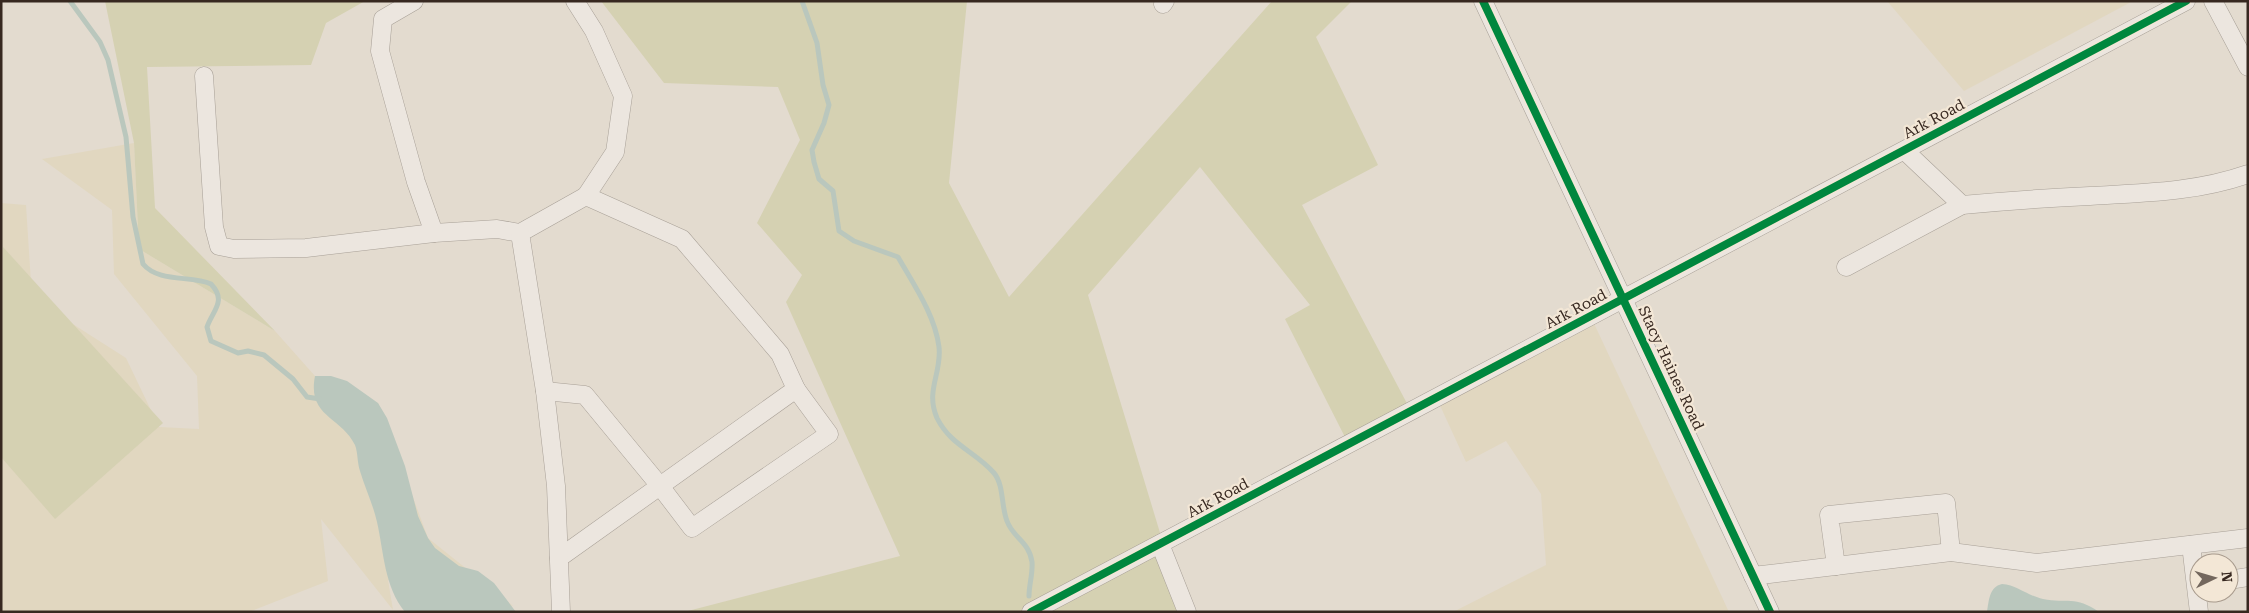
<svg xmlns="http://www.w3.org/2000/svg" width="2249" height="613" font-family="'Roboto Serif',serif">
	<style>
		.farmland { fill: #e1d7c0 }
		.green { fill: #d5d1b2 }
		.water { fill: #bac7bd }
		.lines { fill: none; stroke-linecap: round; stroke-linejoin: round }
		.stream { stroke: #bac7bd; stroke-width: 5 }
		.minor-casing { stroke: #a8a097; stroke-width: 19 }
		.minor { stroke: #ece6df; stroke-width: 18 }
		.cycleway-casing { stroke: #f3e7d6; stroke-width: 11 }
		.cycleway { stroke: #00873e; stroke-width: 8 }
		.labels { text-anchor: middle; stroke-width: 4.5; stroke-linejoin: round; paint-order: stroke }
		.street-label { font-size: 15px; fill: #372820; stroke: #f3e7d6 }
	</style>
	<rect width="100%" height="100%" fill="#e3dbcf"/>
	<g class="farmland">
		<path d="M1887,1h246l-169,90z"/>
		<path d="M134,143l5,106 136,82 40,45 63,27 50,135 85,68 -125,-26 5,30 -72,-91 7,62 -79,31h-248v-409l25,2 6,93 94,60 33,69 40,2 -2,-53 -83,-102 -2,-64 -70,-51z"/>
		<path d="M1591,317l138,295h-276l93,-47 -5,-71 -35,-53 -40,21 -29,-63z"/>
	</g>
	<g class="green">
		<path d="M105,1h260l-39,22 -15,42 -164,2 8,141 120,123 -136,-82 -5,-106z"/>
		<path d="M601,1h366l-18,182 60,114 263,-296h80l-36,36 62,128 -76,40 109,206 -62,34 -64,-126 25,-14 -110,-138 -112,128 96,317h-500l216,-56 -114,-254 16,-27 -45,-52 43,-83 -22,-53 -114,-4z"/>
		<path d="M3,247l160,176 -108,96 -54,-62z"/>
	</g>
	<g class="water">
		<path d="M315,376h16l16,5 31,22 9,15 18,48 13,50 10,22 7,10 24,18 19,5 16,12 22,29h-111c-21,-26 -21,-59 -28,-90 -4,-18 -12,-34 -17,-51 -3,-9 -2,-18 -5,-26 -14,-29 -48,-28 -40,-69z"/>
		<path d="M2002,584c15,1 26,12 41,15 24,5 32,-4 56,13h-112c2,-11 2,-25 15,-28z"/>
	</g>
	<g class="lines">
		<g class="stream">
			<path d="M70,1l30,41 8,18 18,77 7,80 10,47c16,19 48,11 68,20 16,17 2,26 -4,43l4,14 27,12 10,-2 16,4 29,24 14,18 13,2"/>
			<path d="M802,1l15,42 6,42 6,20 -5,18 -12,27 2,12 5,17 14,12 6,40 15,10 44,16c16,28 37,58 41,90 3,26 -14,44 -2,71 14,28 38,33 57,55 10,12 7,33 13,48 6,17 22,20 25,41 1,11 -3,23 -3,34"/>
		</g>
		<g class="minor-casing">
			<g id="minor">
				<path d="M414,1l-31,18 -3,32 36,131 18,51 63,-4 23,4 66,-37 96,43 98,115 16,35 -237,169"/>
				<path d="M575,1l19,30 29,65 -8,56 -29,44"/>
				<path d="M1483,1l287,611"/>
				<path d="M2213,1l35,66"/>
				<path d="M1163,4l2,-3"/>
				<path d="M204,76l10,151 5,19 15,3 72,-1 128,-15"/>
				<path d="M1905,151l57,54c42,-4 85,-7 128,-9 54,-3 107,-4 158,-22"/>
				<path d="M520,233l25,158 11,95 5,126"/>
				<path d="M1846,267l116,-62"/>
				<path d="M545,391l40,4 75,91 32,42 137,-94 -33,-45"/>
				<path d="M1160,544l27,68"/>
				<path d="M2191,545l8,67"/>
				<path d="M1836,566l-7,-51 117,-12 5,49"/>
				<path d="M1753,576l198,-24 86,11 211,-25"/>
				<path d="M2229,580l19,-3"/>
				<path d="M1031,612l1155,-611"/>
			</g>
		</g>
		<use href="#minor" class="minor"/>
		<g class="cycleway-casing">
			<g id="cycleway">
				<path d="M1483,1l287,611"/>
				<path d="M1031,612l1155,-611"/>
			</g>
		</g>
		<use href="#cycleway" class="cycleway"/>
	</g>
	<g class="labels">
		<g class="street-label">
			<text transform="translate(1934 119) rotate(-28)" y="5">Ark Road</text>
			<text transform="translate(1576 309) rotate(-28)" y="5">Ark Road</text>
			<text transform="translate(1671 368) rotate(65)" y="5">Stacy Haines Road</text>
			<text transform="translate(1218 498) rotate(-28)" y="5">Ark Road</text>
		</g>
	</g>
	<rect width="2249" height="613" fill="none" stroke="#372820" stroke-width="5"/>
	<g transform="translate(2214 578) rotate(85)"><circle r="24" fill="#f3e7d6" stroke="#a89b8d"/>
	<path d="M0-4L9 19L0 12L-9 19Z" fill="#73675d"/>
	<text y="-8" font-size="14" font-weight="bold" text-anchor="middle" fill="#372820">N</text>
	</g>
</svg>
